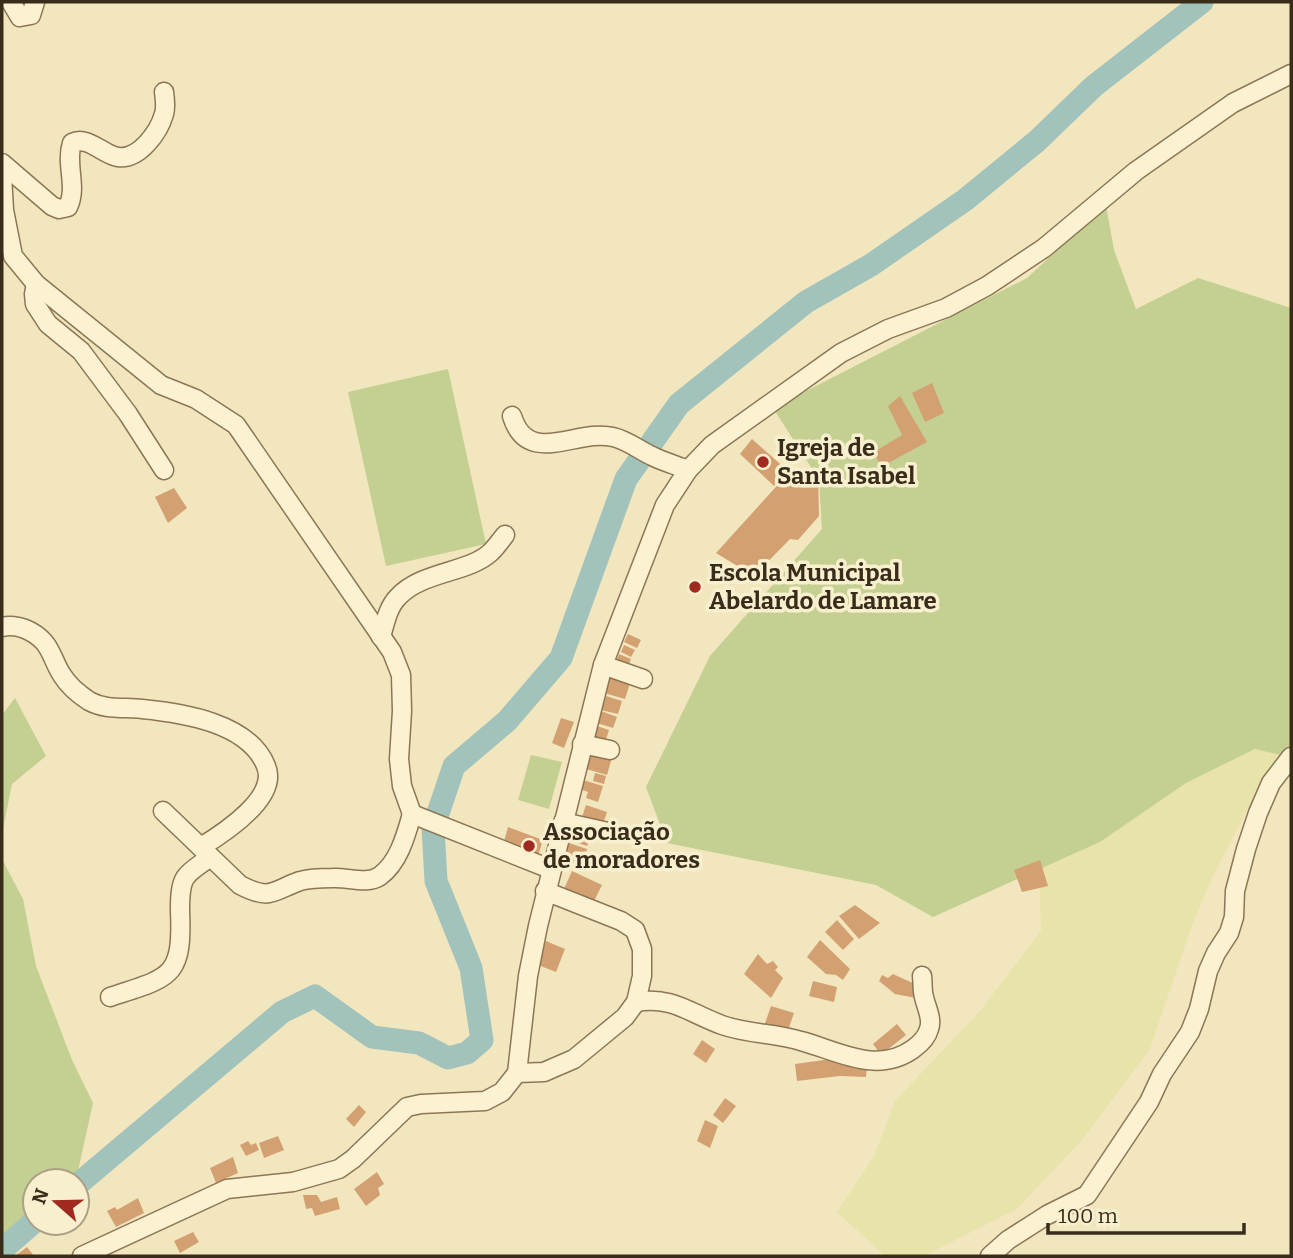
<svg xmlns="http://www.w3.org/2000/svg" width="1293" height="1258" font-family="Bitter,serif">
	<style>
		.farmland { fill: #e8e3ab }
		.green { fill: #c4d091 }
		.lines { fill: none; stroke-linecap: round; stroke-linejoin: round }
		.river { stroke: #a2c3bc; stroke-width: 23 }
		.building { fill: #d3a171 }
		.minor-casing { stroke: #8c7655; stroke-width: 21 }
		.minor { stroke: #fcf2d2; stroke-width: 18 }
		.poi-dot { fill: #a02920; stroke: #f8efce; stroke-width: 2.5 }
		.labels { text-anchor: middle; stroke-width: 7; stroke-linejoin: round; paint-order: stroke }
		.poi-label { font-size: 24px; font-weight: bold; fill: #3a2c1b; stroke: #f8efce; text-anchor: start }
	</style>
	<rect width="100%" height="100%" fill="#f2e6be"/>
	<path class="farmland" d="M1256,749l29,7 -37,52 -38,74 -21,52 -39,115 -68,91 -65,69 -93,47h-39l-48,-44 37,-56 21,-55 84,-89 62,-81 -2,-61 61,-28 86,-59z"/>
	<g class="green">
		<path d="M1106,205l8,45 22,59 62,-31 93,30v443l-6,5 -30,-7 -69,34 -86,59 -167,75 -57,-32 -209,-42 -21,-56 64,-131 112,-127 -3,-49 -46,-72 254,-130z"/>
		<path d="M448,369l38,175 -100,22 -38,-174z"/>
		<path d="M15,698l31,58 -34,28 -10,50v-119z"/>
		<path d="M531,755l31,7 -13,47 -31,-9z"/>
		<path d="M2,859l21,40 13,67 36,94 21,43 -15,68 -11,10h-32v28l-33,30z"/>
	</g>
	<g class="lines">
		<g class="river">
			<path d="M77,1185l205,-173 33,-16 57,41 47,6 29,15 19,-5 15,-13 -11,-72 -35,-87 -3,-53 21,-62 53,-45 54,-63 65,-179 53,-75 127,-102 65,-37 94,-65 72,-59 57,-55 108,-84"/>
			<path d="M2,1250l33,-29"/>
		</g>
	</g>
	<g class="building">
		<path d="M932,383l12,30 -19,9 -13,-29z"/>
		<path d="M900,396l27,46 -46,25 -7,-15 28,-17 -14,-29z"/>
		<path d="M752,439l35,31 -13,16 -34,-32z"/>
		<path d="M793,468l25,5 1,43 -21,24 -8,-1 -36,37 -38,-23z"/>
		<path d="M174,488l13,20 -19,15 -13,-26z"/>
		<path d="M628,634l13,6 -4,8 -13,-6z"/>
		<path d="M624,645l11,5 -4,7 -10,-5z"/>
		<path d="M619,654l12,5 -3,8 -12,-5z"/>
		<path d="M610,675l20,8 -5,16 -21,-6z"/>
		<path d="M606,696l16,5 -4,13 -17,-4z"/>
		<path d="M601,711l16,6 -4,11 -16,-5z"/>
		<path d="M561,718l13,4 -10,26 -12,-5z"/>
		<path d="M597,726l12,4 -3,10 -12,-3z"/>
		<path d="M590,751l22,6 -5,18 -21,-6z"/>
		<path d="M595,773l11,3 -2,8 -11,-3z"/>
		<path d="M583,780l20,6 -5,16 -12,-4 2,-6 -8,-3z"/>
		<path d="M586,805l21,7 -4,12 -21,-7z"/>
		<path d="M508,827l35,13 -6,19 -9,-4 2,-5 -26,-9z"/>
		<path d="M579,830l13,4 -5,12 -12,-4z"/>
		<path d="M569,843l18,6 -4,17 -19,-7z"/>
		<path d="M1040,860l8,26 -26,6 -8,-22z"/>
		<path d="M572,871l30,14 -9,18 -29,-14z"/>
		<path d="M855,905l25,18 -21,16 -20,-23z"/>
		<path d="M837,920l17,19 -11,11 -18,-18z"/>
		<path d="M820,940l30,29 -7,11 -7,-5 -10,-1 -19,-17z"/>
		<path d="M546,941l19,8 -9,23 -18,-7z"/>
		<path d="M758,954l9,10 6,-3 5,6 -3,3 8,8 -12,20 -27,-24z"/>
		<path d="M893,974l24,11 -1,13 -21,-4 -16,-13 3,-6 6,3z"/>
		<path d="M813,981l24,6 -3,15 -25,-6z"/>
		<path d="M771,1006l23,7 -8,23 -23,-7z"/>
		<path d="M897,1024l9,11 -25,20 -8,-11z"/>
		<path d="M702,1040l13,9 -9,14 -13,-9z"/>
		<path d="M831,1059l36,7 -1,11 -26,-1 -43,5 -2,-17z"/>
		<path d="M725,1098l11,8 -13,17 -10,-8z"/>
		<path d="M359,1105l7,7 -12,15 -8,-8z"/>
		<path d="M705,1120l13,6 -8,22 -13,-7z"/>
		<path d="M278,1136l6,14 -20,8 -5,-15z"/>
		<path d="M248,1141l3,4 5,-2 3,7 -13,6 -6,-11z"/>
		<path d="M233,1157l5,16 -22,10 -6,-15z"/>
		<path d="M377,1172l7,12 -6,4 2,7 -14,11 -12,-17z"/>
		<path d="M303,1195h14l4,7 16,-5 3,12 -25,7 -3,-8 -6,1z"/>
		<path d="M138,1198l6,15 -28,14 -9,-16 8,-4 2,3z"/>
		<path d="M193,1232l6,10 -19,11 -6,-12z"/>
		<path d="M27,1247l7,9h-19z"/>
	</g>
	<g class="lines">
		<g class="minor-casing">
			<g id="minor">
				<path d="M11,2l9,15 11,-2 4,-13"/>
				<path d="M2,163l50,43 7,3 9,-2c10,-20 -3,-43 4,-64 16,-8 31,12 46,14 21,3 41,-25 46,-43 2,-6 1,-15 0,-22"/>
				<path d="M2,175l2,35 9,46 23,28 125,101 35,14 40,26 156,227 9,23 1,36 -3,48 3,27 10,28"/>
				<path d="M36,284l-2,10 1,10 13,20 33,27 47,63 36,56"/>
				<path d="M512,416c16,52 65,12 101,21 14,3 26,13 39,19 12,6 24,9 36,14"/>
				<path d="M2,627c15,-4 32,4 42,15 8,9 11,23 18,33 6,10 18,20 27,26 16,9 35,6 53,8 41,4 107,14 124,57 13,31 -42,67 -65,81"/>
				<path d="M381,637c4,-14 7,-30 17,-40 24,-26 71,-24 93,-45 5,-5 10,-12 14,-17"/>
				<path d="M603,665l40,14"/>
				<path d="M582,744l28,6"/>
				<path d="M163,811l77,74c31,16 32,6 60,-4 10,-3 23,-3 33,-3 15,-1 34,7 47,-2 19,-14 26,-41 32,-62l138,55"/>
				<path d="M563,822l45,10"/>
				<path d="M110,997c61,-20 73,-19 70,-87 0,-9 0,-24 5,-32 5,-8 18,-15 25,-21"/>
				<path d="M636,1002c37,-6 53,11 86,23 25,9 53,8 79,16 37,10 76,34 112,8 7,-5 14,-12 16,-20 4,-10 -3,-22 -5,-32 -2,-6 -1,-14 -2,-21"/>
				<path d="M517,1073l27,-1 30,-13 51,-42 11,-15 6,-26v-27l-7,-19 -14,-9 -76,-30"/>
				<path d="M82,1256l145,-67 66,-7 46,-13 14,-10 54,-52 14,-3 64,-3 17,-9 15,-19 11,-97 10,-50 65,-261 62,-160 23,-35 24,-25 129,-92 47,-24 58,-21 41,-22 57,-38 92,-77 97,-68 58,-29"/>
				<path d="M990,1256l18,-16 39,-25 40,-20 62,-93 13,-28 28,-42 9,-23 9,-38 8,-18 13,-20 5,-16 1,-26 11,-42 12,-36 13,-30 20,-26"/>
			</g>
		</g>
		<use href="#minor" class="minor"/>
	</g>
	<g class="poi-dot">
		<circle cx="763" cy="462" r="7"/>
		<circle cx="695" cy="587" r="7"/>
		<circle cx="529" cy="846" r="7"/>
	</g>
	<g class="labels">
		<g class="poi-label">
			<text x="777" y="456">Igreja de<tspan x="777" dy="28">Santa Isabel</tspan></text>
			<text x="709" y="581">Escola Municipal<tspan x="709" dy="28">Abelardo de Lamare</tspan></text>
			<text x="543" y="840">Associação<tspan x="543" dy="28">de moradores</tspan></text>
		</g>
	</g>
	<rect width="1293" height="1258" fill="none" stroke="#3a2c1b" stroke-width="7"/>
	<g transform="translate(56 1202) rotate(290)"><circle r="33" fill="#f8efce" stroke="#aca186" stroke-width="2"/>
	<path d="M0-5L12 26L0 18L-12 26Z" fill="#a02920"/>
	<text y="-10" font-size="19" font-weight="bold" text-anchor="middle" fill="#3a2c1b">N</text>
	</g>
	<path d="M1048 1223v10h196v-10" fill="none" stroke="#3a2c1b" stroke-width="3.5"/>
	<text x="1058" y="1223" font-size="21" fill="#3a2c1b" stroke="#f8efce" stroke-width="5" paint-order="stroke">100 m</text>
</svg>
